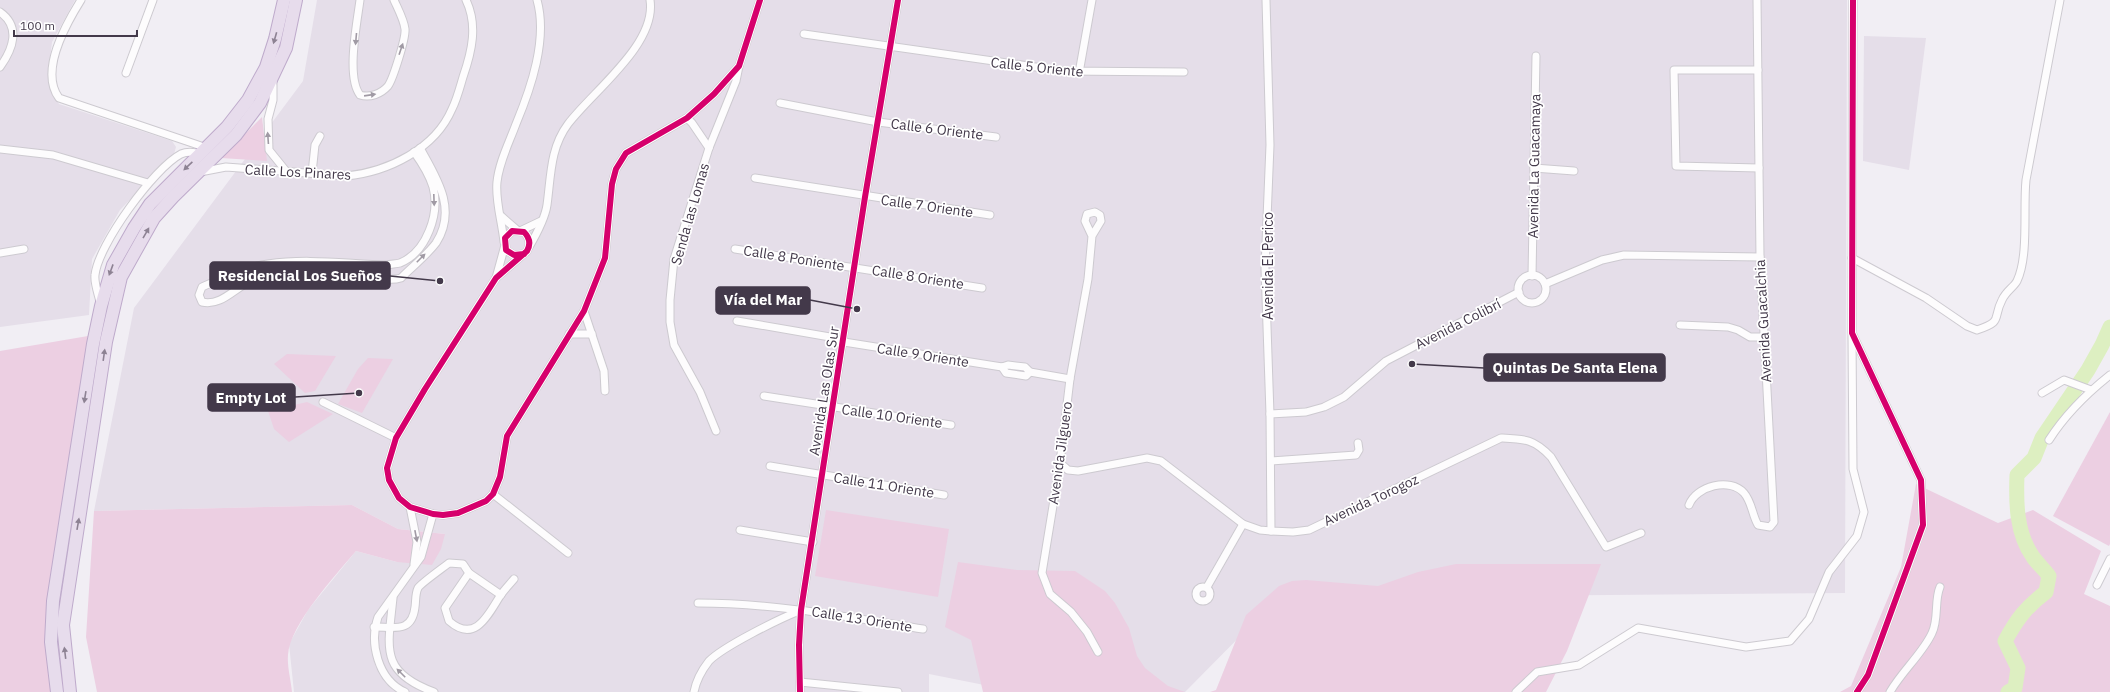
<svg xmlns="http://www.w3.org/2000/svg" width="2110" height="692" font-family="'IBM Plex Sans',sans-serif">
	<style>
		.residential { fill: #e5dee9 }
		.green { fill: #eccfe2 }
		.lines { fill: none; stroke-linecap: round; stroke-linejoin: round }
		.river { stroke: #ddefc1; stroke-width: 15 }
		.street-casing { stroke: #cdcad0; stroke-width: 9 }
		.highway-casing { stroke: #beaacb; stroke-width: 14 }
		.street { stroke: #fdfcfd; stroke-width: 7 }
		.highway { stroke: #e7dcec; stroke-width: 12 }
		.cycleway-casing { stroke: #fff; stroke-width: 8 }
		.cycleway { stroke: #d6006c; stroke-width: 6 }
		.oneway { fill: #8d8293 }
		.oneway2 { fill: #a09aa4 }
		.labels { text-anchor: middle; stroke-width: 3.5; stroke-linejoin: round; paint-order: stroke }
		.street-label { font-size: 14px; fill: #43394a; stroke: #fff }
		.leader { fill: none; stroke: #43394a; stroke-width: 1.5 }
		.callout-dot { fill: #43394a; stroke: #fff; stroke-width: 1.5 }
		.callout { fill: #43394a; stroke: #43394a; stroke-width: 1.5 }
		.callout-label { font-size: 15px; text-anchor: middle; font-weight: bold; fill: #fff }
	</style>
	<rect width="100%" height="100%" fill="#f1eef4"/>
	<g class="residential">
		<path d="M0,0h75l-23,42 -4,35 2,12 3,6 6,9 113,37 4,6 -2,7 -54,56 -28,49 -3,56 -89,12z"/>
		<path d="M317,0h1530l-2,593 -567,5 -93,94h-166l-90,-18v18h-635l-5,-48 19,-34 48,-59 41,11 48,-28 -47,-5 -46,-24 -258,6 40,-203 169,-227z"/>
		<path d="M1864,36l62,2 -17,132 -46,-9z"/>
	</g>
	<g class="green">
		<path d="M262,117l5,44 -46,-3z"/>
		<path d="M88,336c-7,62 -14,123 -20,184 -6,56 -15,116 -4,172h-64v-341z"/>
		<path d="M287,354l49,2 -21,35 -10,2 -31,-29z"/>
		<path d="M368,358l25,1 -31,54 -24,-9 20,-35z"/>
		<path d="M307,402l26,12 -44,28 -15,-13 -6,-18z"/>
		<path d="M2110,412v132l-1,2 -56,-30z"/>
		<path d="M1916,484l82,39 35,-13 68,41 -17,43 26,12v86h-270l11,-6 50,-119z"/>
		<path d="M352,505l46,24 47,5 -4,15 -9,16 -35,-3 -41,-11c-20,24 -66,73 -68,104 -1,12 3,25 4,37h-195l-11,-55 8,-126z"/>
		<path d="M826,510l123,19 -11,68 -123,-21z"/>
		<path d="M958,562l59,8 58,1 30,20 10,12 14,25 8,28 8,12 23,18 17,6h-202l-12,-52 -26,-13z"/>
		<path d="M1456,564h145l-34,87 -21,41h-336l6,-2 30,-75 33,-29 13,-5 14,-1 72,6 40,-14z"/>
	</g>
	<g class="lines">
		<path class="river" d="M2008,692l7,-4 3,-20 -13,-27c12,-22 21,-34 41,-49l3,-16c-5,-7 -12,-13 -16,-19 -17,-24 -17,-55 -16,-82l17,-17 8,-20 46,-68 14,-25 8,-18"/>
		<g class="street-casing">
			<g id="street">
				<path d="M81,0c-15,24 -42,71 -22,98l148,50"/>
				<path d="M360,0c-3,23 -14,77 0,95 10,3 21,-1 28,-9 5,-7 18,-48 17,-57 -1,-9 -7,-20 -11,-29"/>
				<path d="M1266,0l4,145 -5,123 5,146 1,117"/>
				<path d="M1853,0l-1,333 69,147 2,45 -55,150 -11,17"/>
				<path d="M0,12c21,15 13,37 0,55"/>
				<path d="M804,34l260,37 120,1"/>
				<path d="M1758,70h-84l2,96 83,2"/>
				<path d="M126,73l27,-73"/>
				<path d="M1079,73l13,-73"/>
				<path d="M273,80v20l-5,19 1,31 17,21"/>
				<path d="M780,103l98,19 118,15"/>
				<path d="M687,118l5,5 17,25"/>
				<path d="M0,149l53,6 95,28"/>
				<path d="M414,152c8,11 15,22 19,35 7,26 -6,65 -33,76 -4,1 -9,1 -13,2 -40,-1 -79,-7 -119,-1 -22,3 -46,14 -66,23l-3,8 3,7c21,5 35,-18 54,-23 33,-10 69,-8 103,-4 14,1 29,7 42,3 11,-11 26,-23 35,-35 22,-34 0,-66 -16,-95"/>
				<path d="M1534,168l40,3"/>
				<path d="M200,172l26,-5 120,9c42,-4 89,-27 106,-67 5,-10 8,-22 11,-32 9,-26 15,-52 3,-77"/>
				<path d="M312,173l3,-28 5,-9"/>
				<path d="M755,178l235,37"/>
				<path d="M501,216l16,14"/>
				<path d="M520,231l21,-10"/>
				<path d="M1092,236l-7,-15 2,-7 8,-2 5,3 1,6 -9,15 -4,43 -18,100 -10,84 -18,110 8,21 21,18 16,20 11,20"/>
				<path d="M504,242c-2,-20 -9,-42 -7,-60 2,-20 12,-39 19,-58 15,-36 32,-85 21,-124"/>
				<path d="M529,247c7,-12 16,-28 18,-42 4,-29 3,-57 21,-81 25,-33 89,-80 82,-124"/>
				<path d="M735,249l247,39"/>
				<path d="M0,253l24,-4"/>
				<path d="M524,254l-10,1 -8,-5 -1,-12 7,-7 12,1c6,6 7,12 3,19l-31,27 -71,111 -29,49 -9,30 2,12 10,18 11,9 23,7 10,1 15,-2 28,-12 7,-7 7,-17 7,-41 77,-125 21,-53 7,-74 4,-15 10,-16 61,-35 27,-24 25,-28 21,-66"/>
				<path d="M1852,258l74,40 41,28 10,4c27,-9 15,-11 25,-30 4,-9 12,-13 15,-19 12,-25 6,-72 9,-101l34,-180"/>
				<circle cx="1532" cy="289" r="14"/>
				<path d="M1532,276l4,-220"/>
				<path d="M496,278l9,-33"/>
				<path d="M1545,284l57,-24 22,-5 136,2"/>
				<path d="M100,302c-2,-9 -6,-19 -5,-27 3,-30 59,-107 86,-121 7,-3 13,-2 20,0"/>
				<path d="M584,311l20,60 1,20"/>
				<path d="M737,321l93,16 14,5 158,25 6,-2 17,2 5,5 40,7"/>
				<path d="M1680,325l48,2 10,3 12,7h14"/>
				<path d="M569,334h23"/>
				<path d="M1002,367l4,6 20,3 4,-4"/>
				<path d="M2042,393l22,-13 27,10"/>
				<path d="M764,396l187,29"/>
				<path d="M323,402l73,36"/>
				<path d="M1270,414l36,-2 18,-5 20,-10 42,-36 133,-69"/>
				<path d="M716,431l-16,-39 -26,-47 -4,-23v-22l4,-41 35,-111 27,-67 3,-15"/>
				<path d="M2049,440c16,-25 37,-46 61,-65"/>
				<path d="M1271,461l85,-6 3,-5 -1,-7"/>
				<path d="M1060,463l8,7 10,1 69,-13 14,3 82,63 17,6 11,1 22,1 16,-2 192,-92c24,1 33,1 50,19l55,90 35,-14"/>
				<path d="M770,466l174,29"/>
				<path d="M493,494l75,59"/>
				<path d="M1689,505c7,-19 41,-28 55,-12 8,9 8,22 14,32l12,2 4,-5 -14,-265 -3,-257"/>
				<path d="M410,507l7,35 -3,22"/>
				<path d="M740,530l73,12"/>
				<path d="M469,573l-24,35 4,13c26,23 39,-6 51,-25 4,-6 9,-11 14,-17"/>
				<path d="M2097,585l13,-26"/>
				<circle cx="1203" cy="594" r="7"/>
				<path d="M1207,587l36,-63"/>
				<path d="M393,598c-5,50 -14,74 41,94"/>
				<path d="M698,603c76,0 150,14 225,26"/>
				<path d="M374,627c21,0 38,6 41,-20 1,-6 0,-13 3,-19 2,-4 26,-21 31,-25l14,1 6,9 32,22"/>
				<path d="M800,682l98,10"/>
				<path d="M405,692c-27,-12 -36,-49 -27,-75l43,-60 12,-43"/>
				<path d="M694,692c2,-11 8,-22 15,-31 15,-15 70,-42 90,-50"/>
				<path d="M800,692l-1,-47 2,-35 64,-413 33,-197"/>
				<path d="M1516,692l21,-20 42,-7 59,-37 108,19 44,-6 19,-22 20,-47 28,-36 7,-24 -11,-43 -1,-133"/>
				<path d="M1890,692c12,-21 33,-39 42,-59 7,-14 2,-32 8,-46"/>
			</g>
		</g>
		<g class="highway-casing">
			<g id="highway">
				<path d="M57,692l-6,-50 2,-41 40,-257 8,-38 12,-41 21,-37 16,-24 77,-77 21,-27 18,-33 9,-28 9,-39"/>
				<path d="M70,692l-7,-67 43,-283 15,-65 33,-59 19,-21 63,-62 24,-32 26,-55 10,-48"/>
			</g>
		</g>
		<use href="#street" class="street"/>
		<use href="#highway" class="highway"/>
		<g class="cycleway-casing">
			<g id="cycleway">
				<path d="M1853,0l-1,333 69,147 2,45 -55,150 -11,17"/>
				<path d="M524,254l-10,1 -8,-5 -1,-12 7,-7 12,1c6,6 7,12 3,19l-31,27 -71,111 -29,49 -9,30 2,12 10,18 11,9 23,7 10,1 15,-2 28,-12 7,-7 7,-17 7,-41 77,-125 21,-53 7,-74 4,-15 10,-16 61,-35 27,-24 25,-28 21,-66"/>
				<path d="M800,692l-1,-47 2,-35 64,-413 33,-197"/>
			</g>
		</g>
		<use href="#cycleway" class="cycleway"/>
	</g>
	<defs><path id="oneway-solid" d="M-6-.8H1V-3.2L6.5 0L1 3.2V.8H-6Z"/></defs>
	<g class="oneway">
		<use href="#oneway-solid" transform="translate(275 38) rotate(106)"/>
		<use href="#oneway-solid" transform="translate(188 166) rotate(137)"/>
		<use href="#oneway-solid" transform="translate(146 233) rotate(-60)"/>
		<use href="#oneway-solid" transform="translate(111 270) rotate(110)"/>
		<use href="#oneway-solid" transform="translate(104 355) rotate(-82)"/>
		<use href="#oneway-solid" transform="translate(85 397) rotate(99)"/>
		<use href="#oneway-solid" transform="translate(78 524) rotate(-80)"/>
		<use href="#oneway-solid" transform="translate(65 653) rotate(-97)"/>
	</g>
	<g class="oneway2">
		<use href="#oneway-solid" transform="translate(356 39) rotate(95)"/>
		<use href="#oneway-solid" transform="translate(401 49) rotate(-71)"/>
		<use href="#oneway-solid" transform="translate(370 95) rotate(-8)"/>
		<use href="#oneway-solid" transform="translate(268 138) rotate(-94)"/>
		<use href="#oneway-solid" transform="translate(434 200) rotate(88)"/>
		<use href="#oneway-solid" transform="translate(421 258) rotate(-45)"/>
		<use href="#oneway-solid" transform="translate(416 536) rotate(79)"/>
		<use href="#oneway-solid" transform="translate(401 673) rotate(-135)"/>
	</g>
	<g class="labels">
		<g class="street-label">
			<text transform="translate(1037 67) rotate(6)" y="5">Calle 5 Oriente</text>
			<text transform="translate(937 129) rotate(7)" y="5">Calle 6 Oriente</text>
			<text transform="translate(1534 166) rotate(-89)" y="5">Avenida La Guacamaya</text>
			<text transform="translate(298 172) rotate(3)" y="5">Calle Los Pinares</text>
			<text transform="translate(927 206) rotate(8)" y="5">Calle 7 Oriente</text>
			<text transform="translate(690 214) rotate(-74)" y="5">Senda las Lomas</text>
			<text transform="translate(794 258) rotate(9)" y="5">Calle 8 Poniente</text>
			<text transform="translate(1268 266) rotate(-90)" y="5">Avenida El Perico</text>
			<text transform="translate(918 277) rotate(9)" y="5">Calle 8 Oriente</text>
			<text transform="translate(1763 321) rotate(-93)" y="5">Avenida Guacalchia</text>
			<text transform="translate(1458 324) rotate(-27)" y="5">Avenida Colibrí</text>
			<text transform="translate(923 355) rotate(9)" y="5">Calle 9 Oriente</text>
			<text transform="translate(824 391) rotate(-81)" y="5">Avenida Las Olas Sur</text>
			<text transform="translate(892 416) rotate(8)" y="5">Calle 10 Oriente</text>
			<text transform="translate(1060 453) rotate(-82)" y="5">Avenida Jilguero</text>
			<text transform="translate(884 485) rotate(9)" y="5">Calle 11 Oriente</text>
			<text transform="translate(1371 500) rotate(-25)" y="5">Avenida Torogoz</text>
			<text transform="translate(862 619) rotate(9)" y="5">Calle 13 Oriente</text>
		</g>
	</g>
	<path class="leader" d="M440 281L390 276M857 309L810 300M1412 364L1484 368M359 393L295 397"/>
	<g class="callout-dot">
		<circle cx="440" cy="281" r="4"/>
		<circle cx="857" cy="309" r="4"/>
		<circle cx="1412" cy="364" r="4"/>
		<circle cx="359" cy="393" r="4"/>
	</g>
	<g class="callout">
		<rect x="210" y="262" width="180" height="27" rx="4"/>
		<rect x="716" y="287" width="94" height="27" rx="4"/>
		<rect x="1484" y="354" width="181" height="27" rx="4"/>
		<rect x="208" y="384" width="87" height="27" rx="4"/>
	</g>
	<g class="callout-label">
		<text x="300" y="281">Residencial Los Sueños</text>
		<text x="763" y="305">Vía del Mar</text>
		<text x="1575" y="373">Quintas De Santa Elena</text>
		<text x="251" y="403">Empty Lot</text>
	</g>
	<path d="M14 30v6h123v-6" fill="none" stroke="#43394a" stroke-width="2"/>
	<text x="20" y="30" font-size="12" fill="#43394a" stroke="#ffffff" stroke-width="3" paint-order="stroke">100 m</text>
</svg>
